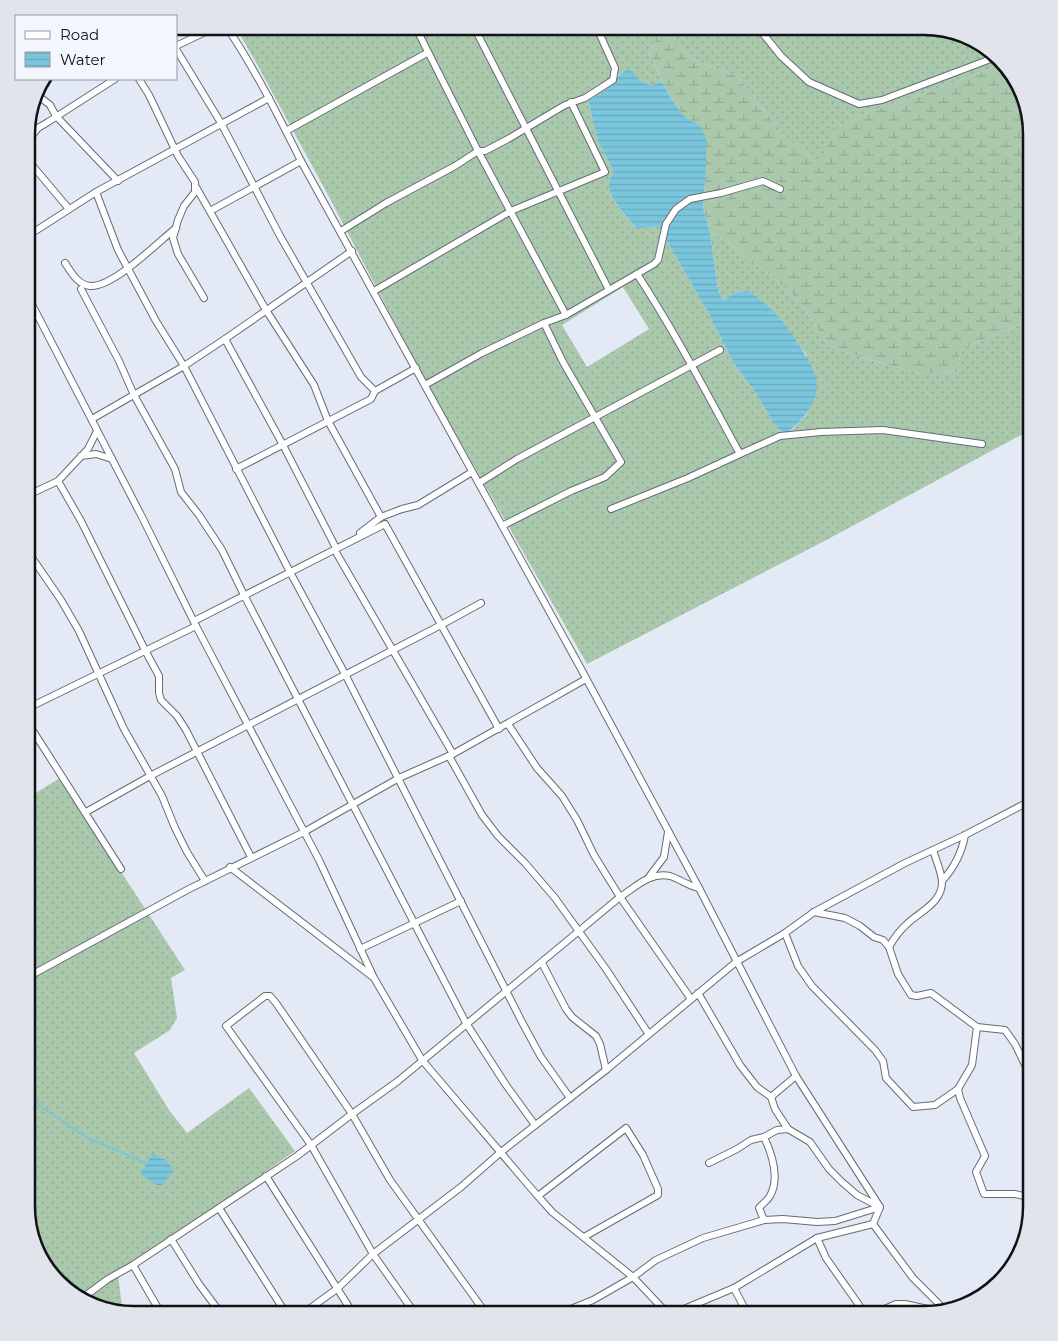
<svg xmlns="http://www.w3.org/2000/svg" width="1058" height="1341" font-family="Montserrat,sans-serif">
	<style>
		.grass { fill: url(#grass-dots); fill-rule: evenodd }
		.wetland { fill: url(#wetland-marsh) }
		.water { fill: url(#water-rules) }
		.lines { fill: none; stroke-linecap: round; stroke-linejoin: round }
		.stream { stroke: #79c6dd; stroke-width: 2 }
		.minor-casing { stroke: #666c75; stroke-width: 8 }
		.minor { stroke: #fff; stroke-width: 6 }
		.rim { fill: none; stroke: #101216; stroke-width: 2.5 }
	</style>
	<defs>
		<pattern id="grass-dots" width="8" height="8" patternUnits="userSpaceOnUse" patternTransform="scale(1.25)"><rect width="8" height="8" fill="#aac8ac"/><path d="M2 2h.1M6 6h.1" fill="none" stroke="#91ab93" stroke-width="1.8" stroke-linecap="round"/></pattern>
		<pattern id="wetland-marsh" width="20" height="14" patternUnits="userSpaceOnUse" patternTransform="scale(1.25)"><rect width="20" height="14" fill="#aac8ac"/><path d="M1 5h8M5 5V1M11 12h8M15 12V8" fill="none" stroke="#91ab93"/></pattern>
		<pattern id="water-rules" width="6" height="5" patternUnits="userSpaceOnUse" patternTransform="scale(1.25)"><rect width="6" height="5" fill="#79c6dd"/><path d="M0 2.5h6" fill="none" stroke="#68a9bd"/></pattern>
	</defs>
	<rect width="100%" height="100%" fill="#e3e9f5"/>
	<g class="grass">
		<path d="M235,26h426l-12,27 13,28c-17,9 -20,0 -33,-11l-5,1 -6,4 -6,9 -10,10 -14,7 9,38 16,31c-1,5 -4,11 -4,16 0,13 19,33 28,43l21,-3 51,88 24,48 24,33 17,29 10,10 9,-5 13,-14 9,-20 -9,-41 -36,-46 -22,-18 -13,3 -12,7 -5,-10 -8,-57 17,9 46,35 27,25 28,43 35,13 58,16 36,-2 4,-23 38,-15 33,-16v111l-202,109 -243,126 -166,-291 -93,-178 -70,-129zM623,287l26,42 -62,38 -25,-42z"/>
		<path d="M666,26h265l47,15 25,23 -88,33 -52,17 -42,52 -37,-30 -46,-59 -47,-18z"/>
		<path d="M60,778l125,192 -14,8 6,40 -7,12 -36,23 35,57 18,23 62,-45 46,63 -177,124 4,32 -5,4 -31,-7 -41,-37 -19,-60v-408z"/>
	</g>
	<path class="wetland" d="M661,26h5l25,33 47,18 46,59 37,30 10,-36 32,-16 52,-17 88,-33 10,10 19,60v184l-33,16 -38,15 -4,23 -36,2 -58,-16 -35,-13 -28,-43 -27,-25 -46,-35 -17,-9 -7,-26 3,-39 -7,-43 -16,-10 -13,-18 -21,-44z"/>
	<g class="water">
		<path d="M629,69c13,12 16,21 33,12l8,16 13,18 16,10 7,12v31l-3,39 7,26 8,57 5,10 12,-7 13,-3c7,6 15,11 21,17 14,13 42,52 47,70 6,21 -15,48 -32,57l-10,-10 -17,-29 -24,-33 -24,-48 -51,-88 -21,3c-8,-10 -28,-30 -28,-43 0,-5 3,-11 4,-16l-16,-31 -9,-39c4,-2 10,-4 14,-7 11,-7 14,-20 27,-24z"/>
		<path d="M153,1153l13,7 7,9 -1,4 -10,12h-5l-17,-11z"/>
	</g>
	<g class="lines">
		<path class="stream" d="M26,1084l14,22 46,31 60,26"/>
		<g class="minor-casing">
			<g id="minor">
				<path d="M226,26c29,43 52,89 75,135l279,506 119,221 97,188 84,131 -7,17 40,54 31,31"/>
				<path d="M415,26l63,125 88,164"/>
				<path d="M754,26l10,9 17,21 28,26 50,22 23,-4 114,-43"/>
				<path d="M475,29l134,261"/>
				<path d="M176,46l42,-20"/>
				<path d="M176,49l45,74 59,113 81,141 14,14"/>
				<path d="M139,79l10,16 29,61 17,26v10l-11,14 -6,14 -5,18 5,16 26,44"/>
				<path d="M39,83l-3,11 14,11 6,11 62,65"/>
				<path d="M286,131l141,-78"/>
				<path d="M27,142l11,-14 10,-6 67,-43"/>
				<path d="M26,158l43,51"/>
				<path d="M196,187l70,123 48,75 14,36 53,96"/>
				<path d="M96,192l22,58 38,71 28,45 106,206 55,102 178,350 18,33 29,41"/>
				<path d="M210,211l91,-50"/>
				<path d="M341,231l45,-28 69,-37 23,-15h7l23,-12 57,-34 20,-7 28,-18 2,-12 -19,-42"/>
				<path d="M26,237l70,-45 173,-94"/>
				<path d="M65,263c6,9 13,22 25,23 23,2 68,-44 86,-58"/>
				<path d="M637,274c38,58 70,120 103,180l40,-18 41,-4 62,-2 99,14"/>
				<path d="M81,289l38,72 15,34 41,74 6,23 18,23 23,35 22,45 222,428 40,62 29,40"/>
				<path d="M374,291l137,-80 94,-39 -34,-70"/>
				<path d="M26,293l116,224 54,109 123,234 55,118 48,82 108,127 22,25 81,65 34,36 -2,2"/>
				<path d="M225,339l58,106 53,103"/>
				<path d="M425,385l57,-32 62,-30 22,-8 88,-51 4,-4 8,-36 10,-15 14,-10 31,-6 42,-12 17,8"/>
				<path d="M92,419l92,-53 41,-27 127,-88"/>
				<path d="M81,456l15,-2 16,5"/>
				<path d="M236,469l135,-70 4,-8 41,-23"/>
				<path d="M58,481l23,40 65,131 13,24v17l2,7 16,16 9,14 65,127"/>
				<path d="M479,483l38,-24 203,-109"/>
				<path d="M26,496l32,-15 30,-32 9,-18"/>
				<path d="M611,509l77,-31 52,-24"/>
				<path d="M502,526l69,-35 34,-14 16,-15 -58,-100 -19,-39"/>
				<path d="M360,533l21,-16 21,-8 16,-4 54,-33"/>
				<path d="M26,549l35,51 18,31 45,98 38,67 13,32 12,24 18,29"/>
				<path d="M337,554l116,200"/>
				<path d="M194,621l191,-97 114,205"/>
				<path d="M26,709l170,-83"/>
				<path d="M26,720l95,149"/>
				<path d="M508,724l29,44 25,28 15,24 17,35 26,42 71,102"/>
				<path d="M449,756l33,59 16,21 27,27 30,35 51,71 42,64"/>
				<path d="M86,812l64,-36 291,-151 40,-22"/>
				<path d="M230,867l143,110"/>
				<path d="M649,877l15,-20 4,-25"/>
				<path d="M942,881c11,-12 20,-29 23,-46"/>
				<path d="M814,912l31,6 15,8 14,11 9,3 6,7 9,27 13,21 6,1 14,-3 46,34 28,3 10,14 17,35"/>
				<path d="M785,933l13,33 14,20 63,64 8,11 3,17 27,29 22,-2 23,-16 14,-24 5,-38"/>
				<path d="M889,947c5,-9 11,-17 19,-24 13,-12 35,-21 34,-42 -1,-10 -6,-21 -9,-31"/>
				<path d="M360,949l101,-48"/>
				<path d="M542,963l24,46 6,8 24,19 4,8 6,26"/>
				<path d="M26,978l161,-88 117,-58 95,-54 54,-24 133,-75"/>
				<path d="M698,993l42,72 17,22 14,10 25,-21"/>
				<path d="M958,1089l2,9 25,58 -9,16 8,22h31l17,4"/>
				<path d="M771,1097l4,12 13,20"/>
				<path d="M764,1137c8,17 16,41 6,59 -2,4 -8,8 -11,12l5,12"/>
				<path d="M266,1176l88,139"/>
				<path d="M538,1196l88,-68 17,27 15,34v6l-74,42"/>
				<path d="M219,1208l68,107"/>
				<path d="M817,1238l9,20 40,57"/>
				<path d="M171,1239l28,45 23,31"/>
				<path d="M133,1265l29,50"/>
				<path d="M734,1288l14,27"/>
				<path d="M81,1299l27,-20 25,-14 164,-109 55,-42 46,-33 222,-184c16,-10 29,-25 50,-21 10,3 18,10 29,12"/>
				<path d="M301,1315l37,-27 35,-34 88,-67 40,-35 105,-82 130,-108 49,-29 29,-21 91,-49 60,-28 67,-35"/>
				<path d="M416,1315l-43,-61 -62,-109 -85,-119 39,-30h5l6,7 76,111 38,66 97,135"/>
				<path d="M556,1315l37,-15 40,-23 23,-17 47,-22 61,-18 19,-1 34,3 18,-1 45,-14 -23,-12 -15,-13 -13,-13 -19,-27 -22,-13 -11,1 -13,7 -13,3 -14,9 -28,14"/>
				<path d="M668,1315l-1,-2 12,-2 55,-23 83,-50 56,-14"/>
				<path d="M871,1315l25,-11h9l32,7"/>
			</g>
		</g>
		<use href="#minor" class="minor"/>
	</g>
	<path d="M0 0H1058V1341H0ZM134 35H924A99 99 0 0 1 1023 134V1207A99 99 0 0 1 924 1306H134A99 99 0 0 1 35 1207V134A99 99 0 0 1 134 35Z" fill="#e1e4eb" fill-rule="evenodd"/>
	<path class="rim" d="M134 35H924A99 99 0 0 1 1023 134V1207A99 99 0 0 1 924 1306H134A99 99 0 0 1 35 1207V134A99 99 0 0 1 134 35Z"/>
	<rect x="15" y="15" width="162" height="65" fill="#f3f6fd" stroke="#989ba1"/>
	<rect x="25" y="31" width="25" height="8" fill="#ffffff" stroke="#989ba1"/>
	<text x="60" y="40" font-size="15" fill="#101216">Road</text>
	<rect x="25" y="52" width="25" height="15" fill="url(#water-rules)" stroke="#989ba1"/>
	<text x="60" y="65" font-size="15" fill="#101216">Water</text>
</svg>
